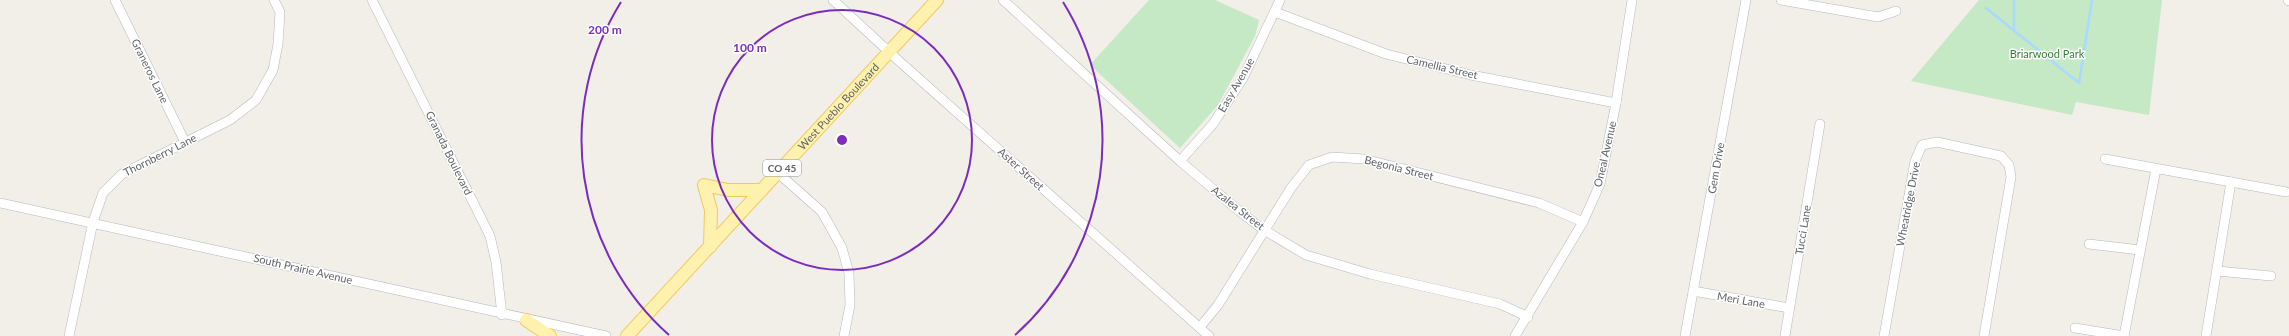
<svg xmlns="http://www.w3.org/2000/svg" width="2289" height="336" font-family="Lato,sans-serif">
	<style>
		.park { fill: #c5e8c5 }
		.lines { fill: none; stroke-linecap: round; stroke-linejoin: round }
		.stream { stroke: #aadaff; stroke-width: 2.5 }
		.minor-casing { stroke: #b5b8bc; stroke-width: 10 }
		.major-casing { stroke: #f2c960; stroke-width: 14 }
		.minor { stroke: #fff; stroke-width: 9 }
		.major { stroke: #fff2af; stroke-width: 12 }
		.ring { fill: none; stroke: #7b2cbf; stroke-width: 2 }
		.labels { text-anchor: middle; stroke-width: 3; stroke-linejoin: round; paint-order: stroke }
		.shield { fill: #fff; stroke: #8f9295; stroke-width: 1 }
		.shield-label { font-size: 10px; font-weight: bold; fill: #5f6368 }
		.park-label { font-size: 11px; fill: #348238; stroke: #fff }
		.street-label { font-size: 11px; fill: #5f6368; stroke: #fff }
		.centre { fill: #7b2cbf; stroke: #fff; stroke-width: 2 }
		.ring-label { font-size: 12px; text-anchor: middle; font-weight: bold; fill: #7b2cbf; stroke: #fff; stroke-width: 3; stroke-linejoin: round; paint-order: stroke }
	</style>
	<rect width="100%" height="100%" fill="#f1efe8"/>
	<g class="park">
		<path d="M1149,0h66l44,20 -4,16 -37,69 -38,43 -90,-83z"/>
		<path d="M1979,0h183l-13,115 -73,-13 -4,13 -161,-34z"/>
	</g>
	<g class="lines">
		<g class="stream">
			<path d="M2014,0v31"/>
			<path d="M1986,8l93,75"/>
			<path d="M2079,83l13,-83"/>
		</g>
		<g class="minor-casing">
			<g id="minor">
				<path d="M115,0l70,142"/>
				<path d="M372,0l118,236 6,26 6,53"/>
				<path d="M833,0l66,61 310,275"/>
				<path d="M1003,0l177,161 59,50 25,19 42,25 64,19 130,30 28,13"/>
				<path d="M1781,0l97,17 18,-6"/>
				<path d="M2288,0l1,1"/>
				<path d="M1275,12l111,42 85,21 145,28"/>
				<path d="M2105,159l181,33"/>
				<path d="M1180,161l33,-37 30,-46 37,-78"/>
				<path d="M778,173l44,39 20,36 7,25 1,32 -6,31"/>
				<path d="M0,203l606,133"/>
				<path d="M2089,244l51,6"/>
				<path d="M2217,271l54,5"/>
				<path d="M1693,291l96,17"/>
				<path d="M1200,327l18,-22 73,-117 18,-23 23,-8 32,2 175,44 44,19"/>
				<path d="M2075,328l49,8"/>
				<path d="M69,336l24,-114 10,-29 19,-19 108,-54 26,-20 17,-30 5,-26 2,-32 -6,-12"/>
				<path d="M1515,336l68,-114 17,-38 16,-81 16,-103"/>
				<path d="M1685,336l61,-336"/>
				<path d="M1785,336l35,-212"/>
				<path d="M1884,336l31,-175 7,-16 15,-3 64,14 8,9 2,12 -27,159"/>
				<path d="M2124,336l32,-167"/>
				<path d="M2206,336l25,-154"/>
			</g>
		</g>
		<g class="major-casing">
			<g id="major">
				<path d="M710,247l1,-37 -7,-25 24,5h34"/>
				<path d="M526,320l24,16"/>
				<path id="s1" d="M627,336l310,-336"/>
			</g>
		</g>
		<use href="#minor" class="minor"/>
		<use href="#major" class="major"/>
	</g>
	<g class="ring">
		<circle cx="842" cy="140" r="130"/>
		<path d="M669 335A261 261 0 0 1 621 2M1063 2A261 261 0 0 1 1015 335"/>
	</g>
	<g class="labels">
		<rect class="shield" x="763" y="160" width="38" height="16" rx="3"/>
		<g class="shield-label">
			<text x="782" y="172">CO 45</text>
		</g>
		<g class="park-label">
			<text x="2047" y="58">Briarwood Park</text>
		</g>
		<g class="street-label">
			<text transform="translate(1442 67) rotate(13)" y="4">Camellia Street</text>
			<text transform="translate(150 71) rotate(64)" y="4">Graneros Lane</text>
			<text transform="translate(1236 85) rotate(-60)" y="4">Easy Avenue</text>
			<text dy="4" stroke="none"><textPath href="#s1" startOffset="312">West Pueblo Boulevard</textPath></text>
			<text transform="translate(449 153) rotate(64)" y="4">Granada Boulevard</text>
			<text transform="translate(1605 154) rotate(-77)" y="4">Oneal Avenue</text>
			<text transform="translate(160 155) rotate(-27)" y="4">Thornberry Lane</text>
			<text transform="translate(1399 168) rotate(14)" y="4">Begonia Street</text>
			<text transform="translate(1716 168) rotate(-80)" y="4">Gem Drive</text>
			<text transform="translate(1021 169) rotate(42)" y="4">Aster Street</text>
			<text transform="translate(1908 204) rotate(-79)" y="4">Wheatridge Drive</text>
			<text transform="translate(1238 208) rotate(38)" y="4">Azalea Street</text>
			<text transform="translate(1803 230) rotate(-81)" y="4">Tucci Lane</text>
			<text transform="translate(303 269) rotate(13)" y="4">South Prairie Avenue</text>
			<text transform="translate(1741 300) rotate(10)" y="4">Meri Lane</text>
		</g>
	</g>
	<circle cx="842" cy="140" r="6" class="centre"/>
	<g class="ring-label">
		<text x="605" y="34">200 m</text>
		<text x="750" y="52">100 m</text>
	</g>
</svg>
